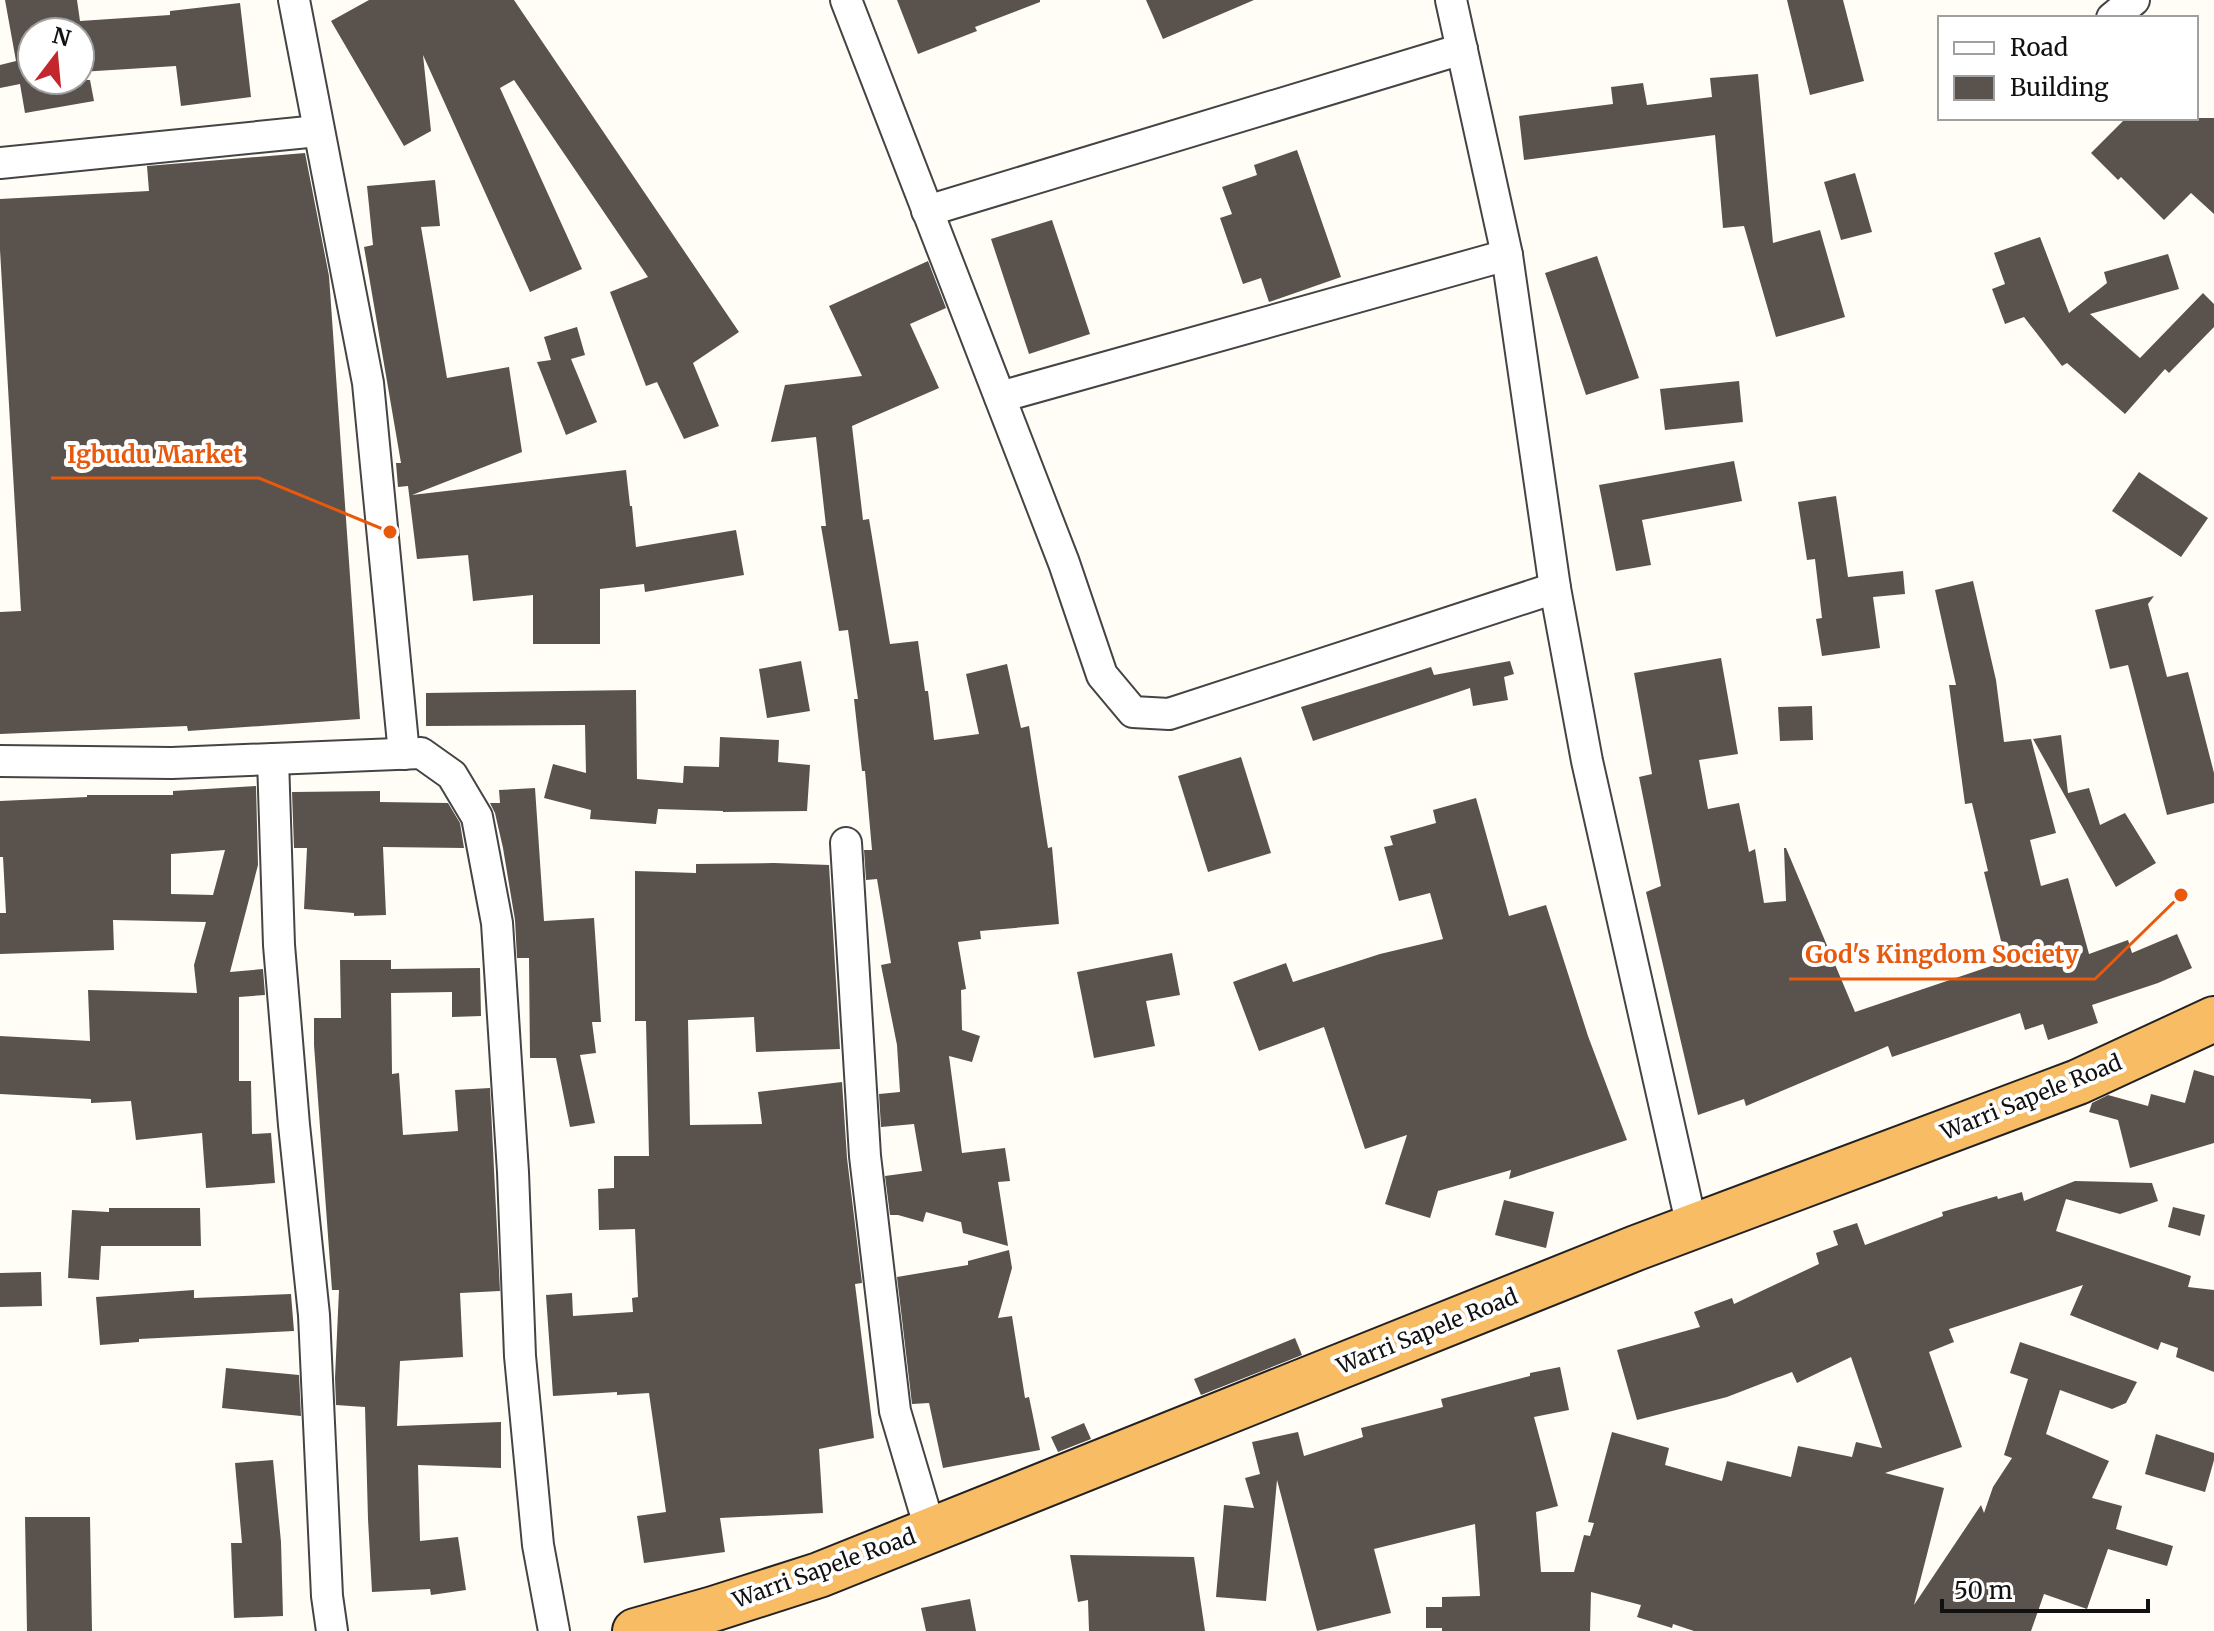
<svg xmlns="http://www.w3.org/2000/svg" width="2214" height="1631" font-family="Merriweather,serif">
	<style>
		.building { fill: #5a524d; fill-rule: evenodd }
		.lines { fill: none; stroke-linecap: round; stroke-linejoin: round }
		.minor-casing { stroke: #444; stroke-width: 34 }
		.trunk-casing { stroke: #222; stroke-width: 48 }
		.minor { stroke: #fff; stroke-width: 30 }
		.trunk { stroke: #f7bc64; stroke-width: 44 }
		.labels { text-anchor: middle; stroke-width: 8; stroke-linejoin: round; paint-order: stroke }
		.street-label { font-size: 22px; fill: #111; stroke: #fff }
		.leader { fill: none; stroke: #e8590c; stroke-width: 3 }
		.callout-dot { fill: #e8590c; stroke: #fff; stroke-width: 3 }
		.callout-label { font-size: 24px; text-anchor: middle; font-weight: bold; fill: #e8590c; stroke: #fff; stroke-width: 8; stroke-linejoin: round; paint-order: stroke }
	</style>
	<rect width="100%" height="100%" fill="#fffdf5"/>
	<g class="building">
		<path d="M5,0h72l3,21 90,-6v-4l70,-8 11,94 -70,9 -5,-40 -96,6v-40h-48v48h58l4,21 -69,12 -5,-29 -20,4v-23l16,-4z"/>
		<path d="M369,0h145l225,332 -46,31 26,63 -35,13 -27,-57 -11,4 -36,-94 38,-15 -134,-197 -14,8 82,181 -52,23 -107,-237 8,76 -27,15 -73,-125z"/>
		<path d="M897,0h143v2l-65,25 2,4 -59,23z"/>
		<path d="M1146,0h108l-91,39z"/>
		<path d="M1787,0h56l21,81 -54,14z"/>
		<path d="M1758,74l15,169 47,-13 25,87 -69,20 -32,-111 -21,2 -8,-93 -191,25 -5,-44 94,-12 -2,-17 32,-4 4,22 65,-8 -2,-19z"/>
		<path d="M2126,118h88v96l-23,-21 -27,27 -43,-43 -3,3 -27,-27z"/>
		<path d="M1297,150l44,127 -72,25 -8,-24 -18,6 -23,-66 12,-4 -10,-27 35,-12 -3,-10z"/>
		<path d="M305,153l24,123 31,443 -172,12 -1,-5 -187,8v-122l21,-1 -21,-361v-51l149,-8 -2,-25z"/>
		<path d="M1855,173l17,59 -31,8 -17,-58z"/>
		<path d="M435,180l5,46 -19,1 26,151 62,-11 13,85 -110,43 214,-25 4,36h2l4,41 100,-17 8,45 -99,17 -1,-8 -44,5v55h-67v-49l-60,6 -5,-46 -51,4 -9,-73 -10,1 -2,-24h5l-37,-216 9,-2 -6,-59z"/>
		<path d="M1052,220l38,114 -61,20 -38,-115z"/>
		<path d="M2040,237l29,76 38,-30 -3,-11 64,-18 11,35 -89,25 50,44 63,-65 11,11v23l-45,46 -4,-4 -40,45 -58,-51 -5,3 -38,-49 -19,7 -13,-35 13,-5 -11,-31z"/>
		<path d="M1597,256l42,122 -53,17 -41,-122z"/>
		<path d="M928,261l18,47 -36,16 29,64 -87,38 11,94 6,-1 21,125 28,-3 7,50h3l6,49 45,-6 -13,-60 41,-10 14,64 8,-2 19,122 4,-1 7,77 -79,7 1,8 -23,3 8,47 -5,1 1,40 18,6 -8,26 -23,-6 13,97 43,-5 5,33 -12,1 10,64 -45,-13 -2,-11 -35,-10 -3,10 -25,-7h-8l-5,-39 37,-5 -8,-47 -33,3 -2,-33 21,-2 -3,-47 -16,-80 10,-2 -14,-84 -11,1 -2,-30h8l-7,-79h-3l-8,-72h4l-10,-69 -9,1 -18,-105h5l-10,-89 -45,5 14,-57 77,-9 -33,-70z"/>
		<path d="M577,327l8,28 -14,4 26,63 -31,13 -29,-73 14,-2 -7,-23z"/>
		<path d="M1739,381l4,41 -78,8 -5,-41z"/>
		<path d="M1734,461l8,40 -100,19 9,45 -35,6 -17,-86z"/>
		<path d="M2139,472l69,46 -27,39 -69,-46z"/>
		<path d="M1836,496l12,81 55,-6 2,23 -32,3 7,51 -58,8 -6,-37 6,-1 -7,-59 -8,1 -9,-58z"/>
		<path d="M1973,581l23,99 8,62 27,-3 25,94 -26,7 11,46 27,-8 21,76 39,-14 4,13 45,-19 15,34 -34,15 -66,22 6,18 -50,17 -5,-16 -18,6 -5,-17 -128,44 -4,-11 -142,60 -2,-7 -46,16 -52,-223 15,-6 -22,-109 13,-3 -18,-101 87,-15 17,96 -39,6 9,49 31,-6 10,49 6,-3 9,54 22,-2 -2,-53h2l69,164 151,-51 -22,-89 4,-1 -16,-68 -7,1 -16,-119h7l-21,-95z"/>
		<path d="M2154,596l-6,8 19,73 21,-5 26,101v30l-47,12 -39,-150 -18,4 -15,-59z"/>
		<path d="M801,661l9,50 -43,7 -8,-49z"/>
		<path d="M1510,661l4,13 -10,3 4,23 -35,6 -3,-18 -157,53 -12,-34 130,-40 3,8z"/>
		<path d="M636,690l1,89 46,4 1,-17 35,1 1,-30 59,3 -1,22 32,3 -3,46 -84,1v-1l-65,-2 -2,15 -66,-5 1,-9 -47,-12 9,-34 33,9 -1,-48 -159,1v-33z"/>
		<path d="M1812,706l1,34 -33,1 -2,-34z"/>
		<path d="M2061,735l7,58 21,-5 11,37 25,-12 31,50 -40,24 -83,-148z"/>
		<path d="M1241,757l30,96 -63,19 -30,-96z"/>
		<path d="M256,786l2,79 -28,107 33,-3 2,26 -26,2v84h12l1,53 19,-1 4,50 -69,5 -4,-55 -66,7 -5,-39 -40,2v-4l-91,-5v-58l90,5 -2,-51 109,3 -3,-28 12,-43 -93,-2 1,30 -114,4v-41h6l-3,-56h-3v-56l87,-4v-2h86v-4zM225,850l-12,45 -42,-1v-40z"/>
		<path d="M535,788l9,133 50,-3 7,104h-9l4,31 -16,2 15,68 -25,4 -14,-69h-26l-1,-100h-12l-2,-38 -12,-72 -8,-35 -5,-10h10l-1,-13z"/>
		<path d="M380,791v11l68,1 12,20 4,25 -81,-1 3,68 -32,1v-3l-50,-4 3,-61h-13l-2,-56z"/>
		<path d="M1476,798l33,118 37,-11 42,131 39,104 -118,39 2,-9 -73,21 -8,27 -45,-14 22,-69 -42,14 -41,-122 -65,24 -26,-69 53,-19 7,19 87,-28 63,-15 -13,-46 -31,8 -15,-54 9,-2 -3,-9 46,-13 -3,-13z"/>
		<path d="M774,863l55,2 11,184 -84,3 -2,-35 -66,3 2,105 72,-1 -4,-32 84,-10 5,76 15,125 -7,1 19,154 -55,11 4,64 -103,5 5,34 -81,11 -7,-47 29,-4 -17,-119 -32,2v-3l-64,4 -7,-101 26,-2 1,23 60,-4 -1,-14 6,-1 -3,-68 -36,1 -1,-41 16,-1v-32h35l-3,-135h-11v-150l61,2v-9z"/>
		<path d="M1172,953l8,42 -34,6 9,45 -61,12 -17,-86z"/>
		<path d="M340,960h51v9l89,-1 1,48 -29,1v-25l-61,1 1,81 7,-1 4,62 55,-4 -3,-41 35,-2 10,203 -40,2 3,64 -63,4 -3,65 104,-4v46l-83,-3 2,76 38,-4 8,53 -35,5 -1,-6 -58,3 -4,-73 -3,-112 -29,-2 -1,-27 4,-88h-7l-18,-245v-27h27z"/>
		<path d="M2194,1070l20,6v67l-84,25 -12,-48 -29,-8 3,-9 16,-8 40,11 3,-12 34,9z"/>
		<path d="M2075,1181l77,2 6,18 -38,13 -54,-15 -10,32 135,45 -3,11 26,3v82l-38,-15 2,-9 -17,-6 -3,8 -88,-35 13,-30 -134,44 5,13 -25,10 33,95 -77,26 59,15 -30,117 67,-100 3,8 9,-26 19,-29 -8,-3 24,-76 -18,-6 10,-31 117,40 -11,21 -14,6 -52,-19 -14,44 63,27 -17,37 30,8 -6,23 57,17 -6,20 -59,-17 -21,60 -43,-15 -13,37h-337l-21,-7 -1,4 -35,-11 4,-12 -50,-13 -1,39h-148v-3h-16v-21h16v-10l38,-1 -5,-72 -101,25 17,64 -74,18 -40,-151 -11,121 -50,-4 8,-92 30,3 -9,-30 15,-4 -8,-32 46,-10 6,24 59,-19 -2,-9 82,-21 -2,-8 89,-23v-3l30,-6 9,43 -35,7 24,89 -22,6 5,60h33l10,-37 6,1 4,-13 -6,-1 24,-90 57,16 -4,17 57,16 5,-20 64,16 7,-31 54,11 4,-15 26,6 -31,-91 -54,26 -5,-11 -65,25 -90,23 -20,-70 83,-23 -6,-15 38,-14 2,6 85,-40 -3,-11 22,-8 -5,-14 24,-8 8,22 78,-29 -1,-4 55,-16 1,3 24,-7 2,9z"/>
		<path d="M1504,1200l50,12 -8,36 -51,-13z"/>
		<path d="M2173,1207l32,8 -5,21 -32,-9z"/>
		<path d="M109,1208h91l1,38h-100l-2,34 -31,-2 4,-68 37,2z"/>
		<path d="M1009,1250l3,18 -14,50 14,-2 13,82 4,-1 11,53 -97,18 -14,-65 -17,1 -15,-127 71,-12v-4z"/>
		<path d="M41,1272l1,34 -42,1v-34z"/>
		<path d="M194,1290v8l97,-4 3,37 -155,8v3l-39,3 -4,-48z"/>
		<path d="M1295,1338l7,17 -101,40 -7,-16z"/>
		<path d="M226,1368l73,7 2,41 -79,-8z"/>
		<path d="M1084,1423l7,16 -33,13 -7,-15z"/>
		<path d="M2156,1434l58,19v7l-9,32 -60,-18z"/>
		<path d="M273,1460l8,82 2,74 -49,2 -3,-75h11l-7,-80z"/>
		<path d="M25,1517h65l2,114h-65z"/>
		<path d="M1070,1555l124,2 11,74h-116l-1,-31 -10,2z"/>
		<path d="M970,1599l6,32h-50l-5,-23z"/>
	</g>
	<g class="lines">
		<g class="minor-casing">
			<g id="minor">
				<path d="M294,0l74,383 36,371"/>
				<path d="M846,0l218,563 38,112 31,37 36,2 386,-126"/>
				<path d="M1451,0l56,255 48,333 32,173 105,466"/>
				<path d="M2112,18l22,-18"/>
				<path d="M0,163l318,-32"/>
				<path d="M927,211l535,-162"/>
				<path d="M1000,397l507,-142"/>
				<path d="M273,759l6,186 15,180 20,190 13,281 5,35"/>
				<path d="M0,761l172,2 249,-10 31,22 25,42 20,106 16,249 7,184 18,189 16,86"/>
				<path d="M846,843l19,313 30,255 35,118"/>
			</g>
		</g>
		<g class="trunk-casing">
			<path id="trunk" d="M635,1631l78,-22 106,-34 817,-327 442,-166 136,-63"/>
		</g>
		<use href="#minor" class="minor"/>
		<use href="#trunk" class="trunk"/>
	</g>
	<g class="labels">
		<g class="street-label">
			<text transform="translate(2031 1097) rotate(-22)" y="8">Warri Sapele Road</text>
			<text transform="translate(1427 1331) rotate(-22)" y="8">Warri Sapele Road</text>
			<text transform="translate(824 1568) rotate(-20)" y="8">Warri Sapele Road</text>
		</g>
	</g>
	<path class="leader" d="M390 532L259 478H51M2181 895L2095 979H1789"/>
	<g class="callout-dot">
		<circle cx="390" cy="532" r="8"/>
		<circle cx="2181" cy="895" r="8"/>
	</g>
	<g class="callout-label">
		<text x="155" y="463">Igbudu Market</text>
		<text x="1942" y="963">God's Kingdom Society</text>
	</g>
	<rect x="1938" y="16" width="260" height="104" fill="#ffffff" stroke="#a0a0a0" stroke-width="2"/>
	<rect x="1954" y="42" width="40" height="12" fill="#ffffff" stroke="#a0a0a0" stroke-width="2"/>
	<text x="2010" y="56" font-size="24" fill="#111111">Road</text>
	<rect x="1954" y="76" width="40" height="24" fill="#5a524d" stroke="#a0a0a0" stroke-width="2"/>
	<text x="2010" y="96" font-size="24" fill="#111111">Building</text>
	<g transform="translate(56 56) rotate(16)"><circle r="38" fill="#ffffff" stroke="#a0a0a0" stroke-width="2"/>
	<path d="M0-6L14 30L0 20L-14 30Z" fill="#c4262e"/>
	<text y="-12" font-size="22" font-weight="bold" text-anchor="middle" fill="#111111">N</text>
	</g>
	<path d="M1942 1599v12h206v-12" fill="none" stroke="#111111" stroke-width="4"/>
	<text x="1954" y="1599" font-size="24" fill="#111111" stroke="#ffffff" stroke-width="6" paint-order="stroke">50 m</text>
</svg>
